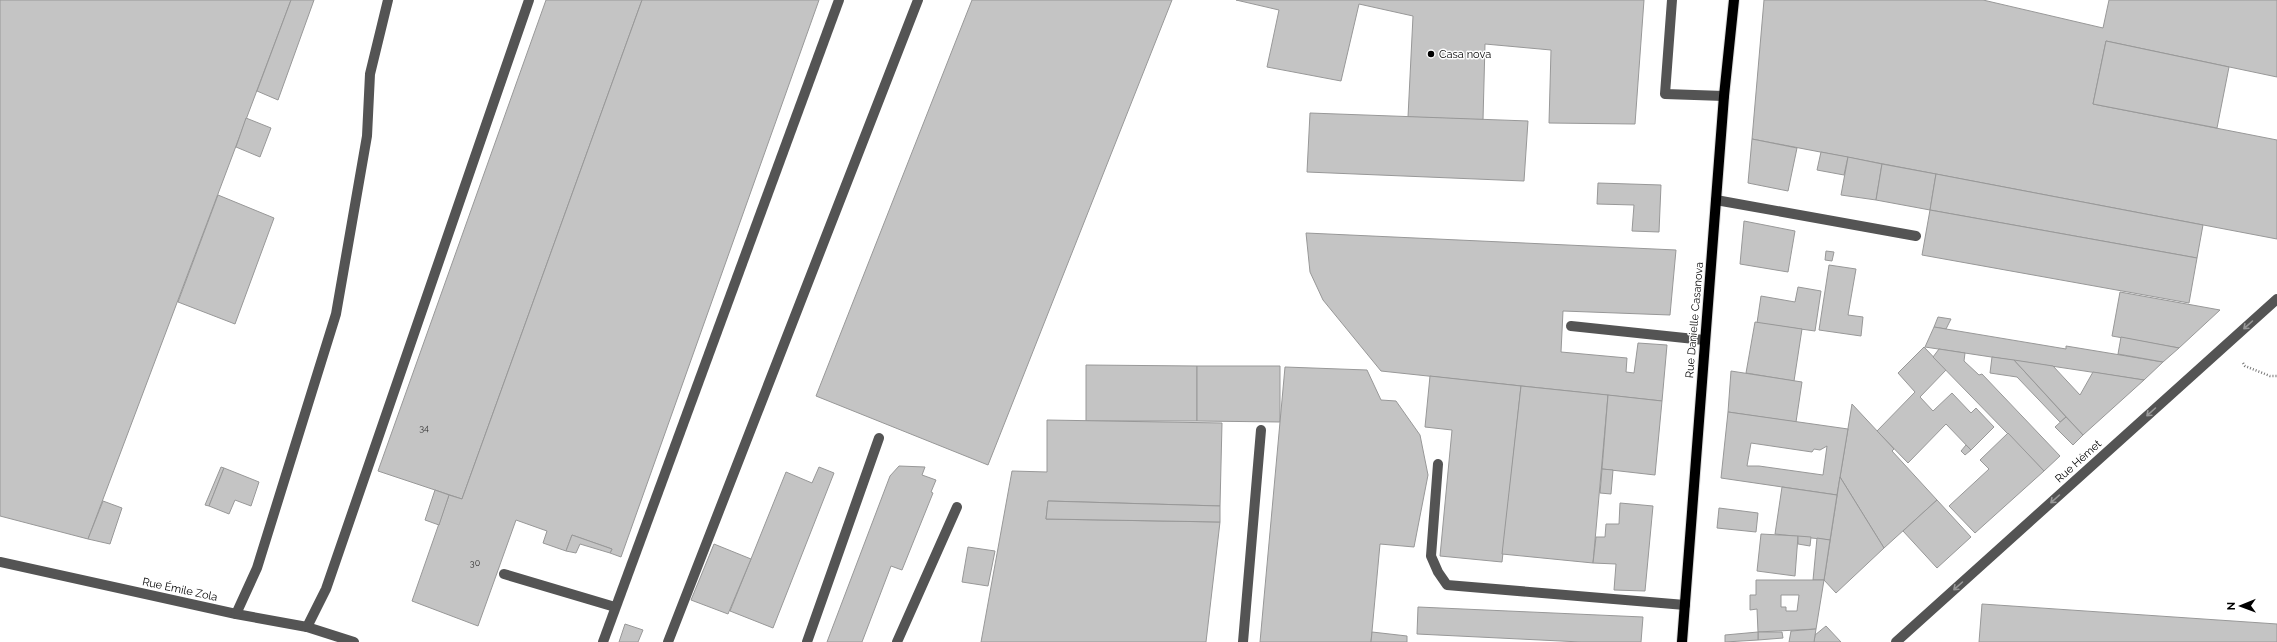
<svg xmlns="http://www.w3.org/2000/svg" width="2277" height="642" font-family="Raleway,sans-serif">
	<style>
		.building { fill: #c4c4c4; stroke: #989898; fill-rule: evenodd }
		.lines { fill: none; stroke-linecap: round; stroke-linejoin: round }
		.major-casing { stroke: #dbdbdb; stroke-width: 12 }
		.path { stroke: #767676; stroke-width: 2.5; stroke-dasharray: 1 2; stroke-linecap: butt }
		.minor { stroke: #545454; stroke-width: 10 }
		.major { stroke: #000; stroke-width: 10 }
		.oneway { stroke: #989898 }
		.poi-dot { fill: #000; stroke: #fff; stroke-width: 1.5 }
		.labels { text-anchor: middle; stroke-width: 3; stroke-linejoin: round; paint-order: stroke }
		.number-label { font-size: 9px; fill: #313131 }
		.poi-label { font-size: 11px; fill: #000; stroke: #fff; text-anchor: start }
		.street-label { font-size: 11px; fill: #000; stroke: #fff }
	</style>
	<rect width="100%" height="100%" fill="#fff"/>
	<g class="building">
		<path d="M0,0h291l-203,539 -88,-23z"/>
		<path d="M291,0h23l-36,100 -21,-9z"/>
		<path d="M546,0h96l-180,499 -84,-28z"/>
		<path d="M642,0h177l-198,557 -11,-4 2,-4 -40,-14 -6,16 -23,-8 4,-12 -31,-11 -38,106 -66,-25 37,-106 13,4z"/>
		<path d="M972,0h200l-184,465 -172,-69z"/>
		<path d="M1236,0h408l-9,124 -86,-1 2,-73 -66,-6 -2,76 -75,-3 5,-101 -54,-12 -18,77 -74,-14 12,-57z"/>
		<path d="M1764,0h219l120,28 6,-28h168v77l-171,-36 -13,63 184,36v99l-525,-100z"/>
		<path d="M2106,41l123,26 -12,61 -124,-24z"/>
		<path d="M1310,113l218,8 -4,60 -217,-9z"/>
		<path d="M246,118l25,10 -11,29 -24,-10z"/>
		<path d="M1752,139l45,9 -9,43 -40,-8z"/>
		<path d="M1821,152l27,5 -4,18 -27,-5z"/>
		<path d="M1848,157l34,7 -6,36 -35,-5z"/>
		<path d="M1882,164l54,10 -6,36 -54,-10z"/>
		<path d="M1936,174l267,51 -6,33 -267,-48z"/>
		<path d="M1598,183l63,2 -2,47 -27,-1 2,-26 -37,-1z"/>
		<path d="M218,195l56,23 -39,106 -57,-22z"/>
		<path d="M1930,210l267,48 -8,45 -267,-48z"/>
		<path d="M1744,221l51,10 -7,41 -48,-8z"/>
		<path d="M1306,233l370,17 -6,65 -107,-4 -2,41 66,6 -1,14 8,1 4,-30 29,2 -5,56 -281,-30 -58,-71 -13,-28z"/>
		<path d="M1826,251l8,1 -2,9 -7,-1z"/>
		<path d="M1829,265l27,4 -8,46 15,2 -2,19 -42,-6z"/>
		<path d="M1798,287l23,4 -6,40 -58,-8 4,-27 34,6z"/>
		<path d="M2120,292l100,18 -41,38 -67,-12z"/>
		<path d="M1938,317l13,2 -5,10 -12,-2z"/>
		<path d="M1755,322l47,7 -8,52 -48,-8z"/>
		<path d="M1934,327l132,22v-3l97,16 -19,18 -219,-33z"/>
		<path d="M2121,337l58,11 -16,14 -45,-8z"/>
		<path d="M1924,347l22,23 -26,27 13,14 19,-18 19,20 5,-5 18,19 -23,23 -25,-26 -38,39 -31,-32 38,-39 -17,-19z"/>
		<path d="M1939,349l26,4 -1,8 15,14 3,-1 78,82 -16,15 -111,-114z"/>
		<path d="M1992,357l22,3 52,57 -6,5 -43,-45 -27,-4z"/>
		<path d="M2014,360l39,6 27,29 13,-23 51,8 -61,55z"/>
		<path d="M1086,365l111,1v55h-111z"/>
		<path d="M1197,366h83v56l-83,-1z"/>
		<path d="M1285,367l82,3 14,30 15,1 24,34 8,40 -14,72 -34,-3 -9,98h-111z"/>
		<path d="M1731,371l71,11 -6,40 -68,-10z"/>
		<path d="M1430,376l91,10 -19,176 -62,-6 12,-126 -27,-3z"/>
		<path d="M1521,386l87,9 -15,168 -91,-9z"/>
		<path d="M1608,395l54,6 -7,74 -53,-6z"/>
		<path d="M1852,404l42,45 -2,2 45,49 -53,48 -44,-71z"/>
		<path d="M1728,412l120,17 -11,66 -116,-17zM1751,443l61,9 2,-3 6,1 7,-4 -4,29 -64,-9h-12z"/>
		<path d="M2066,417l17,18 -10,10 -18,-18z"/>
		<path d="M1047,420l175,3 -2,83 -172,-5 -2,18 174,3 -14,120h-225l31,-171 35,1z"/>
		<path d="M2008,433l36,38 -69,62 -26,-27 40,-37 -9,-9z"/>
		<path d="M1966,445l5,5 -6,5 -4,-4z"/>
		<path d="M899,466l26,1 -3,8 14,5 -5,12 2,1 -31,77 -11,-4 -29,76h-35l63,-166z"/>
		<path d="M221,467l3,1 -15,38 -4,-1z"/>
		<path d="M819,467l15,6 -61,155 -43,-17 56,-139 26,11z"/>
		<path d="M224,468l35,14 -8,24 -16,-6 -6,14 -20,-8z"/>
		<path d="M1602,469l11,1 -2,24 -11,-1z"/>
		<path d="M1840,477l44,71 -48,45 -12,-13z"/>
		<path d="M1782,487l55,8 -7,45 -55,-6z"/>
		<path d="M435,490l14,5 -10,30 -14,-5z"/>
		<path d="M1937,500l34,37 -34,31 -34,-37z"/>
		<path d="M103,501l19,7 -12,36 -22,-5z"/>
		<path d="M1048,501l172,5v16l-174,-3z"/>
		<path d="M1620,503l33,3 -8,85 -31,-1 2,-26 -23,-1 3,-26h9l1,-13h13z"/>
		<path d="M1719,508l39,5 -2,19 -39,-4z"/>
		<path d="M1761,534l37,2 -3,40 -38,-5z"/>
		<path d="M572,535l40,14 -2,4 -30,-9 -4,9 -10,-2z"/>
		<path d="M1798,536l13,1 -1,9 -12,-2z"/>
		<path d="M1817,538l13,2 -6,40h-11z"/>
		<path d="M714,544l37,15 -23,55 -37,-14z"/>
		<path d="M968,547l27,4 -7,35 -26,-4z"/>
		<path d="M1756,580h68l-8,49 -58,3 -1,-23 -7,1v-15h6zM1781,595h18l-2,16h-11v-4h-5z"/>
		<path d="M1982,604l295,20v18h-298z"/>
		<path d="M1418,607l225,10 -2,25h-60l-164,-8z"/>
		<path d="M625,624l18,6 -5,12h-19z"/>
		<path d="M1826,626l15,16h-27l1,-7z"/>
		<path d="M1816,629l-2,13h-25l2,-11z"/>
		<path d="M1372,632l35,4v6h-36z"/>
		<path d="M1758,632h24l1,6 -25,2z"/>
		<path d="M1758,632v8l-33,2v-7z"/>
	</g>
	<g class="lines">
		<g class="major-casing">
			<path id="major" d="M1682,642l42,-546 10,-96"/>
		</g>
		<path class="path" d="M2243,363l2,3 25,10h7"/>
		<g class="minor">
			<path d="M1672,0l-7,94 59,2"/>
			<path d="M1716,200l200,36"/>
			<path d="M1571,326l133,14"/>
			<path d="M1438,464l-7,92 7,16 9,13 238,20"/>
			<path d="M0,562l236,52 71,13 47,15"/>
			<path d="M504,574l111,33"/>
			<path d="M236,614l21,-46 79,-254 31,-178 3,-62 18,-74"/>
			<path d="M307,627l19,-38 203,-589"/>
			<path d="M603,642l236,-642"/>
			<path d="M668,642l250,-642"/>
			<path d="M807,642l72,-204"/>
			<path d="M897,642l60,-135"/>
			<path d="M1243,642l18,-212"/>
			<path d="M1896,642l381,-343"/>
		</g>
		<use href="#major" class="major"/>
	</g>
	<defs><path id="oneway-shaft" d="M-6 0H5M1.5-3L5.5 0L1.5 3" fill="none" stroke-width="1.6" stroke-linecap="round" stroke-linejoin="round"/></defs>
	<g class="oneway">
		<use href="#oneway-shaft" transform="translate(2248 325) rotate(138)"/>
		<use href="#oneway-shaft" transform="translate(2151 412) rotate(138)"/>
		<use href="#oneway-shaft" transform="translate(2055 499) rotate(138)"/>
		<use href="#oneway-shaft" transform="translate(1958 586) rotate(138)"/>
	</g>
	<circle class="poi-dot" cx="1431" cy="54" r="4"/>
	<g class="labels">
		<g class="number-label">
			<text x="424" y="431">34</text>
			<text x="475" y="566">30</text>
		</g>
		<g class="poi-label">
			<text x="1439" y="58">Casa nova</text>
		</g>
		<g class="street-label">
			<text transform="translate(1694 320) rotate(-85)" y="4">Rue Danielle Casanova</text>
			<text transform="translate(2078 461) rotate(-42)" y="4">Rue Hémet</text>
			<text transform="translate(180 589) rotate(12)" y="4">Rue Émile Zola</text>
		</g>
	</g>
	<g transform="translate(2241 606) rotate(269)" stroke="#ffffff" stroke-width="3" paint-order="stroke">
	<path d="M0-3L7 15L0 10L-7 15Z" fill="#000000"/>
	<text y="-6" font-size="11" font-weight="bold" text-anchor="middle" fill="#000000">N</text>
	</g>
</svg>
